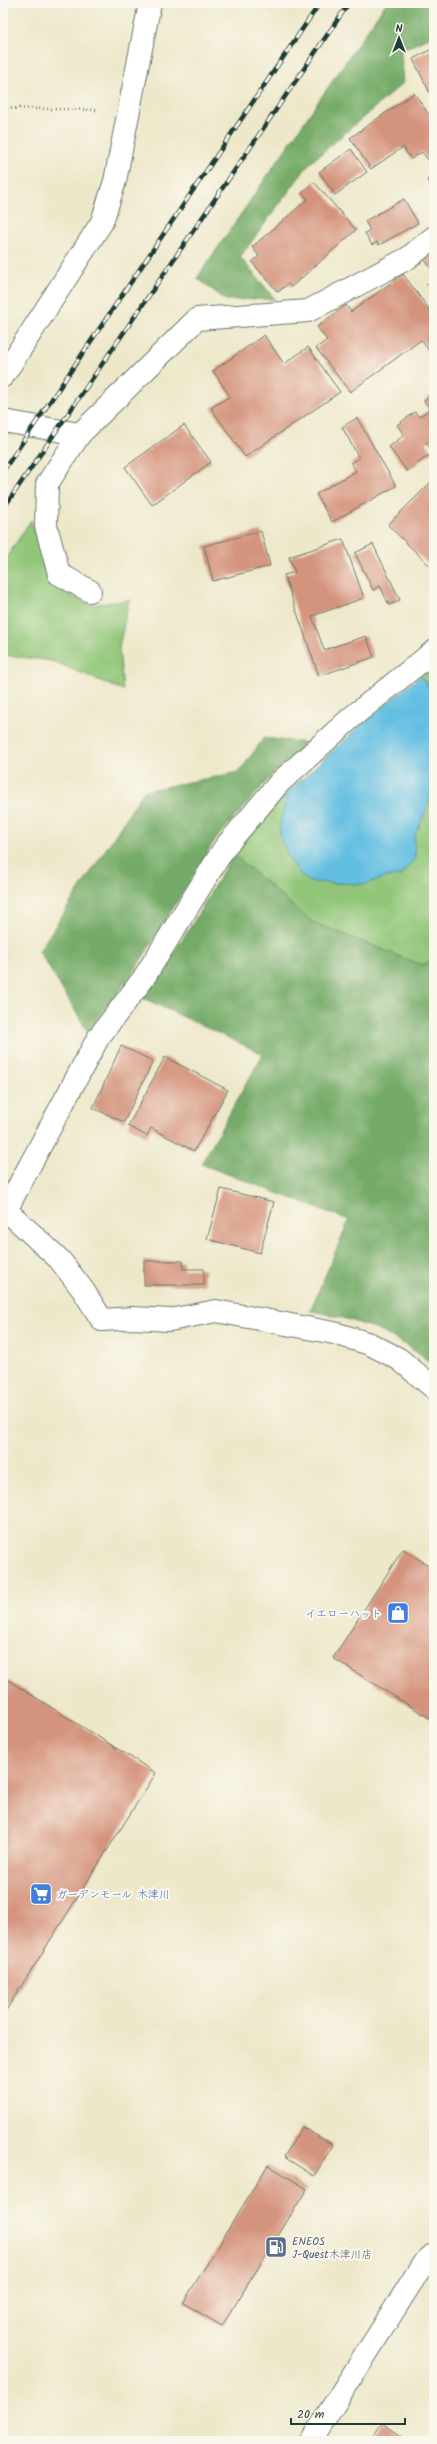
<svg xmlns="http://www.w3.org/2000/svg" width="437" height="2444" font-family="Kalam,'Klee One',sans-serif">
	<style>
		.green { fill: #91c678; stroke: #588256 }
		.forest { fill: #74ab68; stroke: #4a744e }
		.water { fill: #64bfe2; stroke: #427e8b }
		.building { fill: #d4937b }
		.lines { fill: none; stroke-linecap: round; stroke-linejoin: round }
		.minor-casing { stroke: #677969; stroke-width: 24 }
		.tertiary-casing { stroke: #677969; stroke-width: 24 }
		.path { stroke: #677969; stroke-width: 2.5; stroke-dasharray: 1 3; stroke-linecap: butt }
		.minor { stroke: #fff; stroke-width: 22 }
		.tertiary { stroke: #fff; stroke-width: 22 }
		.rail-casing { stroke: #1f3d34; stroke-width: 4.5 }
		.rail { stroke: #fbf7ec; stroke-width: 3; stroke-dasharray: 9; stroke-linecap: butt }
		.labels { text-anchor: middle; stroke-width: 4; stroke-linejoin: round; paint-order: stroke }
		.shop-label { font-size: 11px; fill: #366cbe; stroke: #fbf7ec; text-anchor: end }
		.service-label { font-size: 11px; fill: #4e5e75; stroke: #fbf7ec; text-anchor: start }
	</style>
	<rect width="100%" height="100%" fill="#fbf7ec"/>
	<filter id="ink" filterUnits="userSpaceOnUse"><feTurbulence type="fractalNoise" baseFrequency=".025" numOctaves="2"/><feDisplacementMap in="SourceGraphic" scale="8" xChannelSelector="R" yChannelSelector="G"/><feConvolveMatrix kernelMatrix="1 2 1 2 8 2 1 2 1" color-interpolation-filters="sRGB"/></filter>
	<filter id="wash" filterUnits="userSpaceOnUse"><feTurbulence type="fractalNoise" baseFrequency=".012" numOctaves="4" result="noise"/><feDisplacementMap in="SourceGraphic" scale="16" xChannelSelector="R" yChannelSelector="G"/><feGaussianBlur stdDeviation="0.9" result="paint"/><feColorMatrix in="noise" values="0 0 0 0 0 0 0 0 0 0 0 0 0 0 0 0 0 1.4 0 .05"/><feComposite in="paint" operator="in"/></filter>
	<g filter="url(#wash)">
		<rect width="100%" height="100%" fill="#eee8cb"/>
		<g class="green">
			<path d="M31,520l17,47 17,26 27,12 37,-5 -10,47 4,43 -71,-29 -49,-6v-92z"/>
			<path d="M434,666v39l-3,-16 -11,-13z"/>
			<path d="M434,779v181l-12,5 -110,-43 -79,-68 55,-62 -8,31 9,35 11,16 10,8 55,2 22,-7 13,-1 15,-18 -1,-21 13,-29z"/>
		</g>
		<g class="forest">
			<path d="M386,3h48v33l-33,14 2,33 -94,81 -69,93 35,42 -49,1 -29,-22z"/>
			<path d="M264,738l43,5 -35,32 -57,65 -82,133 -45,59 -49,-81 105,-160 95,-19z"/>
			<path d="M233,854l79,68 110,43 12,-5v406c-40,-33 -73,-46 -124,-55l39,-91 -148,-56 62,-110 -120,-56 50,-75z"/>
		</g>
		<path class="water" d="M420,676l11,13 3,16v74l-7,29 -13,29 1,21 -15,18 -13,1 -22,7 -55,-2 -10,-8 -11,-16 -9,-22v-13l8,-31 71,-65z"/>
		<g id="blocks">
			<g class="building">
				<path d="M434,48v53l-21,-42z"/>
				<path d="M414,93l20,29v35l-5,4 -7,-9 -11,7 -8,-12 -32,22 -21,-31z"/>
				<path d="M351,149l16,23 -32,23 -16,-23z"/>
				<path d="M434,175v14l-7,-9z"/>
				<path d="M314,182l42,48 -65,57 -3,-3 -10,8 -26,-30 7,-6 -7,-9 56,-48 -6,-6z"/>
				<path d="M404,199l14,24 -39,22 -2,-3 -5,3 -7,-12 5,-3 -5,-9z"/>
				<path d="M434,250v22l-11,-14z"/>
				<path d="M403,274l31,42v42l-13,-18 -71,52 -34,-44 11,-8 -10,-13 29,-22 5,7z"/>
				<path d="M264,335l20,29 24,-17 32,45 -95,65 -34,-49 19,-12 -17,-25z"/>
				<path d="M434,393v45l-8,5 7,9 -26,19 -18,-24 15,-12 -7,-10 18,-13 4,5 11,-8 -6,-8z"/>
				<path d="M357,418l39,68 -64,36 -16,-28 40,-23 -5,-8 8,-5 -17,-31z"/>
				<path d="M184,425l27,37 -59,43 -27,-38z"/>
				<path d="M434,479v81l-5,5 -41,-40z"/>
				<path d="M261,531l9,35 -57,15 -9,-35z"/>
				<path d="M343,539l21,59 -52,18 12,34 42,-14 8,21 -55,19 -35,-101 11,-3 -6,-15z"/>
				<path d="M373,544l27,56 -11,5 -9,-19 -7,4 -18,-37z"/>
				<path d="M121,1046l32,15 -29,61 -31,-14z"/>
				<path d="M165,1057l63,33 -34,61 -43,-23 -4,8 -19,-10z"/>
				<path d="M221,1189l53,13 -14,51 -53,-14z"/>
				<path d="M144,1261h39v8h21v16h-60z"/>
				<path d="M403,1549l31,20v152l-101,-63z"/>
				<path d="M3,1677l153,96 -153,242z"/>
				<path d="M302,2127l31,18 -19,31 -30,-19z"/>
				<path d="M268,2165l39,24 -85,137 -39,-23z"/>
				<path d="M382,2423l27,18h-39z"/>
			</g>
		</g>
	</g>
	<g filter="url(#ink)">
		<use href="#blocks" fill-opacity="0" stroke="#677969" stroke-width="1"/>
		<g class="lines">
			<g class="minor-casing">
				<g id="minor">
					<path d="M3,376l99,-154 13,-41 35,-178"/>
					<path d="M3,421l77,13"/>
					<path d="M90,591l-31,-17 -13,-48 1,-42 33,-50 117,-115 111,-8 100,-53 26,-21"/>
					<path d="M434,651l-82,66 -72,65 -55,65 -82,132 -45,59 -92,172 54,50 23,30 19,30 31,-2 37,2 46,-9 118,22 36,11 29,15 35,29"/>
				</g>
			</g>
			<g class="tertiary-casing">
				<path id="tertiary" d="M311,2441l112,-177 11,-10"/>
			</g>
			<g class="path">
				<path d="M3,108l95,2"/>
				<path d="M427,284l7,10"/>
			</g>
			<use href="#minor" class="minor"/>
			<use href="#tertiary" class="tertiary"/>
			<g class="rail-casing">
				<g id="rail">
					<path d="M3,471l317,-468"/>
					<path d="M3,509l346,-506"/>
				</g>
			</g>
			<use href="#rail" class="rail"/>
		</g>
	</g>
	<defs>
		<g id="shop-square" transform="scale(1.15)"><rect x="-9" y="-9" width="18" height="18" rx="4" fill="#3f7fe0" stroke="#fbf7ec"/><path d="M-5-2.5h2.3a2.7 3.5 0 0 1 5.4 0H5L5.5 6h-11ZM-1.5-2.5h3a1.5 2.3 0 0 0-3 0Z" fill="#fff"/></g>
		<g id="supermarket-square" transform="scale(1.15)"><rect x="-9" y="-9" width="18" height="18" rx="4" fill="#3f7fe0" stroke="#fbf7ec"/><path d="M-6-5.5h2.5l.6 2H6L4.5 2H-2.5L-4.4-4H-6ZM-1.5 3.2a1.3 1.3 0 1 0 .1 0ZM3 3.2a1.3 1.3 0 1 0 .1 0Z" fill="#fff"/></g>
		<g id="fuel-square" transform="scale(1.15)"><rect x="-9" y="-9" width="18" height="18" rx="4" fill="#5c6f8a" stroke="#fbf7ec"/><path d="M-5.5-6h7V0h2V4h1.3V-2.5L3-4.5l.8-.8L6-3V5H2.5V1h-1V6h-7ZM-4.2-4.7v3.2H.2V-4.7Z" fill="#fff"/></g>
	</defs>
	<g fill-rule="evenodd">
		<use href="#shop-square" x="398" y="1613"/>
		<use href="#supermarket-square" x="41" y="1894"/>
		<use href="#fuel-square" x="276" y="2247"/>
	</g>
	<g class="labels">
		<g class="shop-label">
			<text x="382" y="1617">イエローハット</text>
			<text x="56" y="1898" text-anchor="start">ガーデンモール 木津川</text>
		</g>
		<g class="service-label">
			<text x="292" y="2245">ENEOS<tspan x="292" dy="13">J-Quest木津川店</tspan></text>
		</g>
	</g>
	<rect width="437" height="2444" fill="none" stroke="#fbf7ec" stroke-width="16"/>
	<g transform="translate(399 38)" stroke="#fbf7ec" stroke-width="3" paint-order="stroke">
	<path d="M0-3L7 15L0 10L-7 15Z" fill="#1f3d34"/>
	<text y="-6" font-size="11" font-weight="bold" text-anchor="middle" fill="#1f3d34">N</text>
	</g>
	<path d="M291 2418v6h114v-6" fill="none" stroke="#1f3d34" stroke-width="2"/>
	<text x="297" y="2418" font-size="12" fill="#1f3d34" stroke="#fbf7ec" stroke-width="3" paint-order="stroke">20 m</text>
</svg>
